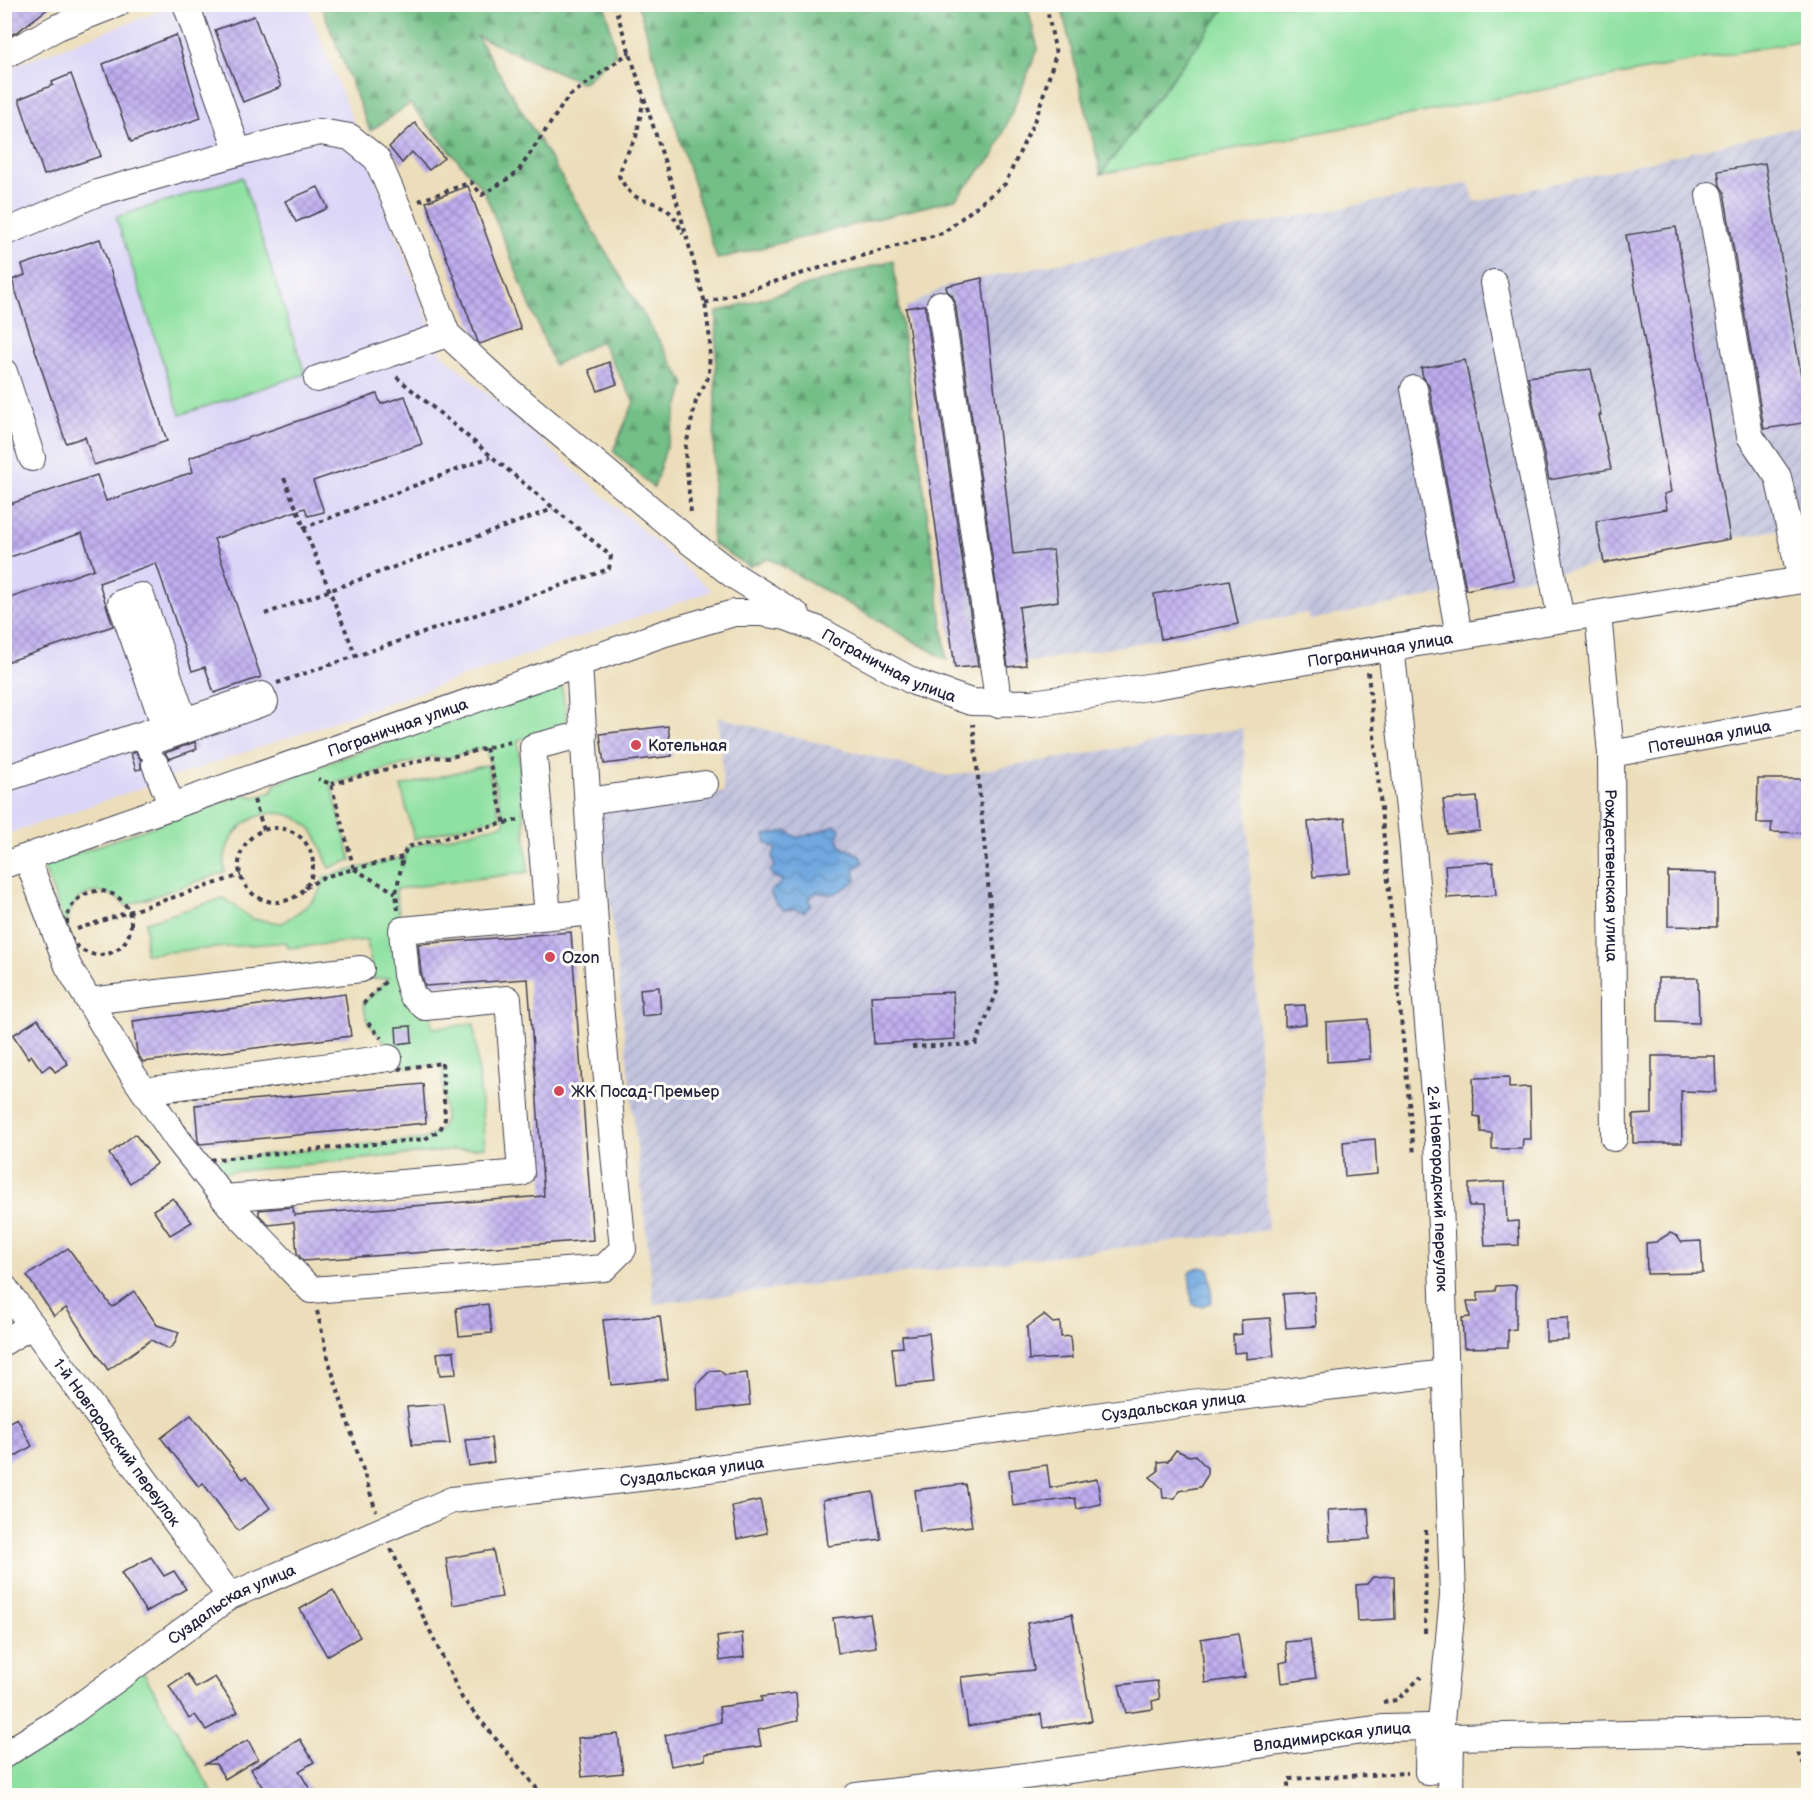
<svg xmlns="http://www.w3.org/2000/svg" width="1813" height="1800" font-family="'Balsamiq Sans',sans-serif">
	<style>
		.built { fill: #dbd6f7 }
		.industrial { fill: url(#industrial-furrows) }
		.green { fill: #8fe1a1; stroke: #58826e; stroke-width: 1.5 }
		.forest { fill: url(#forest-firs); stroke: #4a7061; stroke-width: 1.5 }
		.water { fill: url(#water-waves); stroke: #48658d; stroke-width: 1.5 }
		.building { fill: url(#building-cross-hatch) }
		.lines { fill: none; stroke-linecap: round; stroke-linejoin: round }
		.minor-casing { stroke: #403e4e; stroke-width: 28 }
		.path { stroke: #403e4e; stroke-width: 4; stroke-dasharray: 4.5 4.5; stroke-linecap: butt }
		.minor { stroke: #fff; stroke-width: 26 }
		.poi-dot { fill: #d1495b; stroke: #fdfcf7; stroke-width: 2 }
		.labels { text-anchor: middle; stroke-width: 6; stroke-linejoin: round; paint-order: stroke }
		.street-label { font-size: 16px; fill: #22223b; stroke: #fdfcf7 }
		.poi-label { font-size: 16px; fill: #22223b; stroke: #fdfcf7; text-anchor: start }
	</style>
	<defs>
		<pattern id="industrial-furrows" width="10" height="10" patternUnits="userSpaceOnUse" patternTransform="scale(1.5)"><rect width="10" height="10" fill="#c1c2dd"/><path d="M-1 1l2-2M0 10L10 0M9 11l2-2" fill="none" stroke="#a6a6bf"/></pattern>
		<pattern id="forest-firs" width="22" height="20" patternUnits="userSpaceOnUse" patternTransform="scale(1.5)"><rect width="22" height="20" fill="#73bf87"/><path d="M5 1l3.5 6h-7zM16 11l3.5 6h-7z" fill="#5e9b70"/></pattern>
		<pattern id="water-waves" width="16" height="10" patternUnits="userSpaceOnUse" patternTransform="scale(1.5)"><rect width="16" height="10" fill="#6fa8df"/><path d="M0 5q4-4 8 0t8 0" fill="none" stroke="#5b88b6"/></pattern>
		<pattern id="building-cross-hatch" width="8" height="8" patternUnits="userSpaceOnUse" patternTransform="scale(1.5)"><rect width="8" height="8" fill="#beadef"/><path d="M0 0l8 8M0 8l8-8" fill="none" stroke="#9a8cc3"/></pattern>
	</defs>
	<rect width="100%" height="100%" fill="#fdfcf7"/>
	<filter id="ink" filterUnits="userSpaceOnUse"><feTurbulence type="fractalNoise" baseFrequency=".0167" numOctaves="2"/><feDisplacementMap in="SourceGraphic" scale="12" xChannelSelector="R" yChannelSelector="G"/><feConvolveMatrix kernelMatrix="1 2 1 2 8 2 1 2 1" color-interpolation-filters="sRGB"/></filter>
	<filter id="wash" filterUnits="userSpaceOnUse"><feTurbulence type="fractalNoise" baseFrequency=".008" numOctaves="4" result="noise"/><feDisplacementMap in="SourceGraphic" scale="24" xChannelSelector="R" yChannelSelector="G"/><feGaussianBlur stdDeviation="1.35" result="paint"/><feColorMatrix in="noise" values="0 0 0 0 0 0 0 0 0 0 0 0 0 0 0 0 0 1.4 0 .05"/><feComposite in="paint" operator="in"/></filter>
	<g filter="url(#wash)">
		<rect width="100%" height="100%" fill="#ecdeba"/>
		<path class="built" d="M176,5h131l78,197 55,150 272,239 -707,244v-766z"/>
		<g class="industrial">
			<path d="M1808,125v399l-498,96 -3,-7 -276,49 -76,6 -49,-360 40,-22 36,-8 487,-95 6,19z"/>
			<path d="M718,717l230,59 295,-48 25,502 -614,74 -54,-494 124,-18z"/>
		</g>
		<g class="green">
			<path d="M1227,5h581v34l-707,135z"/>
			<path d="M242,177l63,197 -125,41 -64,-198z"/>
			<path d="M561,683l7,43 -50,14 10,132 -131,17 -1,4 6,37 29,84 1,14 42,-4 11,123 -265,26 -12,-13 217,-21 15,-9 5,-11 -3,-55 -35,4 -39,-45 -5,-19 26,-26 -16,1 -6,-39 -79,8 -2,-6 -141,12 1,-32 78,-24 28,21 30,4c20,-14 38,-21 42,-46l79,-20 -1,11 5,-21 98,-23 -19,-76 -39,10 -15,-1 -101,27 20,76 -22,8c-5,-13 -10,-31 -20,-41 -35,-34 -91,-1 -84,45l-99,34c-26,-28 -63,-11 -58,27l-25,-68 202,-71 9,3 18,-5 3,-8 58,-23z"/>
			<path d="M487,765l13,52 -86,22 -13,-53z"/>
			<path d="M138,1663l76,132 -209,1v-41z"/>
		</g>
		<g class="forest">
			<path d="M321,5h284l11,49 -33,29 -106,-47 208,348 -31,104 -41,-37 21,-49 -33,-61 -47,24 -70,-174 -74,-87 -40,27z"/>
			<path d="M638,5h389l11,44 -44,106 -39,44 -238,60z"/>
			<path d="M1061,5h166l-126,169z"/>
			<path d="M893,260l54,400 -179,-102 -19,9 -37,-24 5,-231z"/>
		</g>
		<g class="water">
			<path d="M835,825l5,4 -2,11 7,10 4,-1 11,7 3,7 -9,6 2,11c-15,12 -22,17 -40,12l-8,7 3,6 -7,7 -9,-3 -11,1 -9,-8 -5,-11 8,-5 5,-6 -10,-3 -3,-6 5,-5 -3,-9 4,-8 -10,-6 -1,-8 22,-4 11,7c13,-6 25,-6 37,-13z"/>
			<path d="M1199,1267l7,1 4,3 2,31 -10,4 -8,-1 -2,-3 -3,-29 2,-3z"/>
		</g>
		<g id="blocks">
			<g class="building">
				<path d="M11,4h43l-37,28 -13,6v-29z"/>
				<path d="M254,16l27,71 -38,15 -28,-72z"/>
				<path d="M176,35l25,83 -70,24 -28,-78z"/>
				<path d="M71,74l30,82 -57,19 -25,-76 34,-14 -1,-3z"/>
				<path d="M415,123l29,35 -15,12 -17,-18 -10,11 -13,-16z"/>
				<path d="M1765,163l44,259 -45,7 -40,-237 -4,-7 -2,-14z"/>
				<path d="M468,186l53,143 -41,15 -2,-2 -52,-140z"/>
				<path d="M318,187l10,21 -32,14 -11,-21z"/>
				<path d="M1676,227l54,312 -126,24 -8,-42 71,-12 -3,-15 7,-2 -45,-257z"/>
				<path d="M100,239l67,202 -73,24 -9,-28 -19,6 -54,-163 13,-5 -3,-10z"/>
				<path d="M982,278l31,276 40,-4 5,51 -39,6 7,58 -18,2 -53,-365 -3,-7 -5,-4 -1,-5z"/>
				<path d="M925,305v1l53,360 -23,2 -49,-360z"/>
				<path d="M1465,360l22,107 27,113 -48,10 -37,-204 -6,-9 -2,-9z"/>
				<path d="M609,362l8,22 -19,7 -9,-21z"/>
				<path d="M1591,369l10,46h-2l12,54 -62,11 -21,-103z"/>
				<path d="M377,394l4,10 24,-8 17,48 -109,37 11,31 -16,4 -3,-8 -91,31 47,138 -47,16 -9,-26 -13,4 -36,-108 -57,20 14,43 -109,37v-63l90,-31 -12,-36 -78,26v-53l93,-31 9,26 87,-29 -4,-14z"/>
				<path d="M1229,580l9,44 -77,15 -7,-45z"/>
				<path d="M668,726l4,30 -68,8 -4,-30z"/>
				<path d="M195,742l2,7 -28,10 -4,-6z"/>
				<path d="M136,752l5,8v9l-5,1 -5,-16z"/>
				<path d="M1758,779h51v54l-38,-1 1,-9h-15z"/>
				<path d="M1477,797l3,34 -33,3 -4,-34z"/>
				<path d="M1345,818l5,55 -37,4 -5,-55z"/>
				<path d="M1493,862l3,33 -49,3 -2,-33z"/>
				<path d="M1668,872l49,1v54l-49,-1z"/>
				<path d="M571,932l22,308 -290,21 -6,-8 -3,-31 -25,3 -10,-10v-5l34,-3 1,9v-1l250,-19 -16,-217 -103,7 -4,-14 -3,-28z"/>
				<path d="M1658,978h40l1,45 -41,-1z"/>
				<path d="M659,987l2,27 -19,2 -2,-27z"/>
				<path d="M953,992l2,47 -81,5 -3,-48z"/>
				<path d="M345,994l6,42 -208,26 -6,-9 -4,-32z"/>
				<path d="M1305,1005l1,19 -21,2v-20z"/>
				<path d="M38,1019l30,45 -13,8 -5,-7 -8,6 -11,-16 -3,3 -15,-23z"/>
				<path d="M1368,1019l2,40 -43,3 -1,-40z"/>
				<path d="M411,1026l1,16 -15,2 -1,-17z"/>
				<path d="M1652,1056h63l1,36 -35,-1 1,52h-49v-28l19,-1z"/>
				<path d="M1509,1077v11l21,-1 1,52h-8l-1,10h-30v-16l-11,-1 -1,-15 -6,-1 -1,-38z"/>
				<path d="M423,1084l3,39 -226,21 -2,-3 -3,-36z"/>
				<path d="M135,1134l22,29 -27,20 -21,-29z"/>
				<path d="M1375,1139l2,35 -32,3 -2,-35z"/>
				<path d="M1495,1182h10l2,40 11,-1 1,24 -34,1 -3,-40h-13v-22z"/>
				<path d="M173,1198l19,24 -22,13 -17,-25z"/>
				<path d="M1670,1233l7,3 4,6 20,-1 2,32 -56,1 -1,-31 10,-1z"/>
				<path d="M68,1248l44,59 22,-16 23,34 22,7 -4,11 -6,6 -18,-9 -43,30 -42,-62 -12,8 -27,-40z"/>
				<path d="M1516,1285v44l-8,1v17l-44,1 -2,-30 8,-1 -3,-16h11v-9l17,-1 1,-5z"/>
				<path d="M1314,1292l2,34 -30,2 -3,-34z"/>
				<path d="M488,1304l4,29 -33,3 -3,-28z"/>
				<path d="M1044,1315l9,8 7,-1 1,15 9,-1 2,22 -43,2 -2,-33z"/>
				<path d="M660,1316l8,63 -57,6 -8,-65z"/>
				<path d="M1270,1318l4,38 -28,3v-7l-12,1 -1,-18 9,-1 -1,-14z"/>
				<path d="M1568,1318v22l-22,1v-22z"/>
				<path d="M929,1333l5,49 -38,4 -4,-38 11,-1 -1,-11z"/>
				<path d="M454,1351l2,23 -16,1 -3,-22z"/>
				<path d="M719,1370l6,5 22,-2 3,32 -52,6 -1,-27 13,-13z"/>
				<path d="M444,1404l6,40 -38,1 -5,-38z"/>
				<path d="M191,1415l52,64 4,-3 23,32 -32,23 -35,-48 -4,4 -38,-49z"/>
				<path d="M17,1418l15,28 -28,17v-38z"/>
				<path d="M491,1438l3,24 -25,4 -4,-26z"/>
				<path d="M1176,1450l13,6 6,-1 12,13v8l-7,11 -21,4 -4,7h-12l-1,-10 -12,-11 8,-6v-9l10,-1z"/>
				<path d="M1047,1465l3,23 47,-9 4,25 -24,5 -2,-11 -62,8 -4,-36z"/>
				<path d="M965,1484l7,42 -52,6 -5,-42z"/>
				<path d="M873,1492l8,47 -53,7 -5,-46z"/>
				<path d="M760,1500l7,33 -30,6 -5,-33z"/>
				<path d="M1368,1508l2,31 -40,2 -2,-31z"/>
				<path d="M493,1550l9,47 -49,8 -7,-47z"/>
				<path d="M151,1557l13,19 10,-5 12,18 -40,23 -25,-39z"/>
				<path d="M1394,1576l1,43 -37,2 -2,-36 11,-1 6,-7z"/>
				<path d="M333,1590l27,47 -33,19 -27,-47z"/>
				<path d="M870,1614l6,33 -38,6 -5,-35z"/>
				<path d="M1072,1614l20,107 -49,7 -2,-14 -73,12 -7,-49 73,-7 -7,-47z"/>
				<path d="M742,1633l2,24 -24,4 -3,-24z"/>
				<path d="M1238,1633l7,44 -40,6 -4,-44z"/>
				<path d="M1310,1640l6,38 -34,5 -2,-20 8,-2 -3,-19z"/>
				<path d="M187,1674l9,14 19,-11 23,35 -32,18 -11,-15 -6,4 -20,-33z"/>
				<path d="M1157,1681l3,18 -8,2 1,8 -27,4 -7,-28z"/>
				<path d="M796,1693l2,28 -40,9 3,16 -56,8v6l-34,6 -6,-31 56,-13 -2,-15 43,-6 -1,-4z"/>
				<path d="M618,1734l5,39 -41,4 -4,-39z"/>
				<path d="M300,1739l14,23 -15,9 15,25h-46l-17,-27z"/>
				<path d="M248,1740l10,19 -33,20 -9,-15h-11z"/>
			</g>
		</g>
	</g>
	<g filter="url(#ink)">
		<use href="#blocks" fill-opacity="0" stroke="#403e4e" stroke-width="1.5"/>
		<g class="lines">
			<g class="minor-casing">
				<g id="minor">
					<path d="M186,4l52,148"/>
					<path d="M7,54l51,-27 59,-23"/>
					<path d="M1709,195l41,241 28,41 23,103"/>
					<path d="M4,233l93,-40 182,-52 41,-9 30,5 27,22 26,60 44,115 61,56 181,151 44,34 64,40"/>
					<path d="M1494,283l67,336"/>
					<path d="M940,304l56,381 1,19"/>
					<path d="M4,372l28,86"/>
					<path d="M317,379l130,-45"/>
					<path d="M1414,389l45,246"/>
					<path id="s1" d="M1598,614l13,140 3,384"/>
					<path id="s2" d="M1391,647l21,189 26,305 15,455 -13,136"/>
					<path id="s3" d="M1611,754l197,-36"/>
					<path d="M155,764l17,43"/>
					<path d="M4,779l161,-52 -44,-124 20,-7 43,125 78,-26 3,7 -117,41 2,5"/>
					<path d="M588,801l117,-17"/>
					<path d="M27,858l41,108 65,109 45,65 54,68 79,82 293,-22 19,-19 -23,-244 -21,-341"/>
					<path id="s4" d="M4,865l661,-232 69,-20h26l26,4 31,12 97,53 57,20 61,1 123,-17 653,-107"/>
					<path d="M548,916l-15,-169 51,-13"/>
					<path d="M89,1001l272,-32"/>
					<path d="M144,1091l245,-33"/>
					<path d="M224,1198l297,-25 -13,-174 -83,8 -13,-12 -6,-20 -4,-45 192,-18"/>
					<path id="s5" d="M4,1287l226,309"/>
					<path d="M4,1342l28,-17"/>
					<path id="s6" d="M4,1755l61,-38 165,-121 222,-96 213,-25 533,-73 248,-29"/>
					<path d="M1428,1772l1,-45"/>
					<path id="s7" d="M856,1796l154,-18 374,-50 45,-1 22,10 357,-6"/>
					<path d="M1450,1796l1,-59"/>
				</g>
			</g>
			<g class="path">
				<path d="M614,4l59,184 32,115 5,37 -1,36 -13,25 -11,49 6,63"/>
				<path d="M644,98l-8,39 -12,22 -5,17c17,32 25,18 48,34 7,5 12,16 16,24"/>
				<path d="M419,201l52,-19 11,13 35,-22 51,-76 62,-45"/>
				<path d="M705,303l131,-40 107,-30 62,-49 32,-69 19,-61 -10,-50"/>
				<path d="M284,478l72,178"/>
				<path d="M303,528l187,-71"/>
				<path d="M265,614l288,-105"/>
				<path d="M1368,672l46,482"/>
				<path d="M277,683l332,-114 2,-13 -217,-181"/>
				<path d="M486,748l19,76"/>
				<path d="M331,784l102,-27 14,1 67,-17"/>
				<path d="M254,800l10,30"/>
				<circle cx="276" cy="865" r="37"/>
				<path d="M354,869l49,-12 4,-10 111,-27"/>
				<path d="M354,869l42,24"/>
				<path d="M305,888l19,-11 30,-8 -23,-85 -13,-5"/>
				<circle cx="99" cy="923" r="32"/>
				<path d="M398,910l-2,-17 7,-36"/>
				<path d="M77,929l164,-54"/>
				<path d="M363,1004l23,-23"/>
				<path d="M368,1023l13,15"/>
				<path d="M912,1047l64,-3 22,-55 -25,-265"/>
				<path d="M442,1063l3,56 -5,11 -15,9 -217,21 -43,-59z"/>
				<path d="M317,1311l12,51 47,149"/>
				<path d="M391,1549l71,149 81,98"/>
				<path d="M1425,1633l1,-103"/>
				<path d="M1383,1702l14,-2 24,-23"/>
				<path d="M1798,1753l10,18"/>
				<path d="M1288,1796v-17l120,-6"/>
			</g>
			<use href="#minor" class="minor"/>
		</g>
	</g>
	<g class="poi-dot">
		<circle cx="636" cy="745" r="6"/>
		<circle cx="550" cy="957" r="6"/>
		<circle cx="559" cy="1091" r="6"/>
	</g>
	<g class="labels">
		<g class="street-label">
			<text dy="6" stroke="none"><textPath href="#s4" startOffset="1442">Пограничная улица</textPath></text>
			<text dy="6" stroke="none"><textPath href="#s4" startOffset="939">Пограничная улица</textPath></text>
			<text dy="6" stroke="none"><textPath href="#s4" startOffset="417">Пограничная улица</textPath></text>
			<text dy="6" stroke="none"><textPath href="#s3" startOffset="100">Потешная улица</textPath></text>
			<text dy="6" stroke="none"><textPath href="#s1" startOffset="262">Рождественская улица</textPath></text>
			<text dy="6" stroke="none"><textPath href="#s2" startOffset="544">2-й Новгородский переулок</textPath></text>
			<text dy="6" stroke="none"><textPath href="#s6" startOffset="1246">Суздальская улица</textPath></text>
			<text dy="6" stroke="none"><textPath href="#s5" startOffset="192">1-й Новгородский переулок</textPath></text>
			<text dy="6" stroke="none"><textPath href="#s6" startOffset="760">Суздальская улица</textPath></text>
			<text dy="6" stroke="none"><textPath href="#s6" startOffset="274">Суздальская улица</textPath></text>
			<text dy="6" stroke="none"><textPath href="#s7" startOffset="480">Владимирская улица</textPath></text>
		</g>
		<g class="poi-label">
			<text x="648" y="751">Котельная</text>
			<text x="562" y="963">Ozon</text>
			<text x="571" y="1097">ЖК Посад-Премьер</text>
		</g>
	</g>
	<rect width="1813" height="1800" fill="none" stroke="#fdfcf7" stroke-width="24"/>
</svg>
